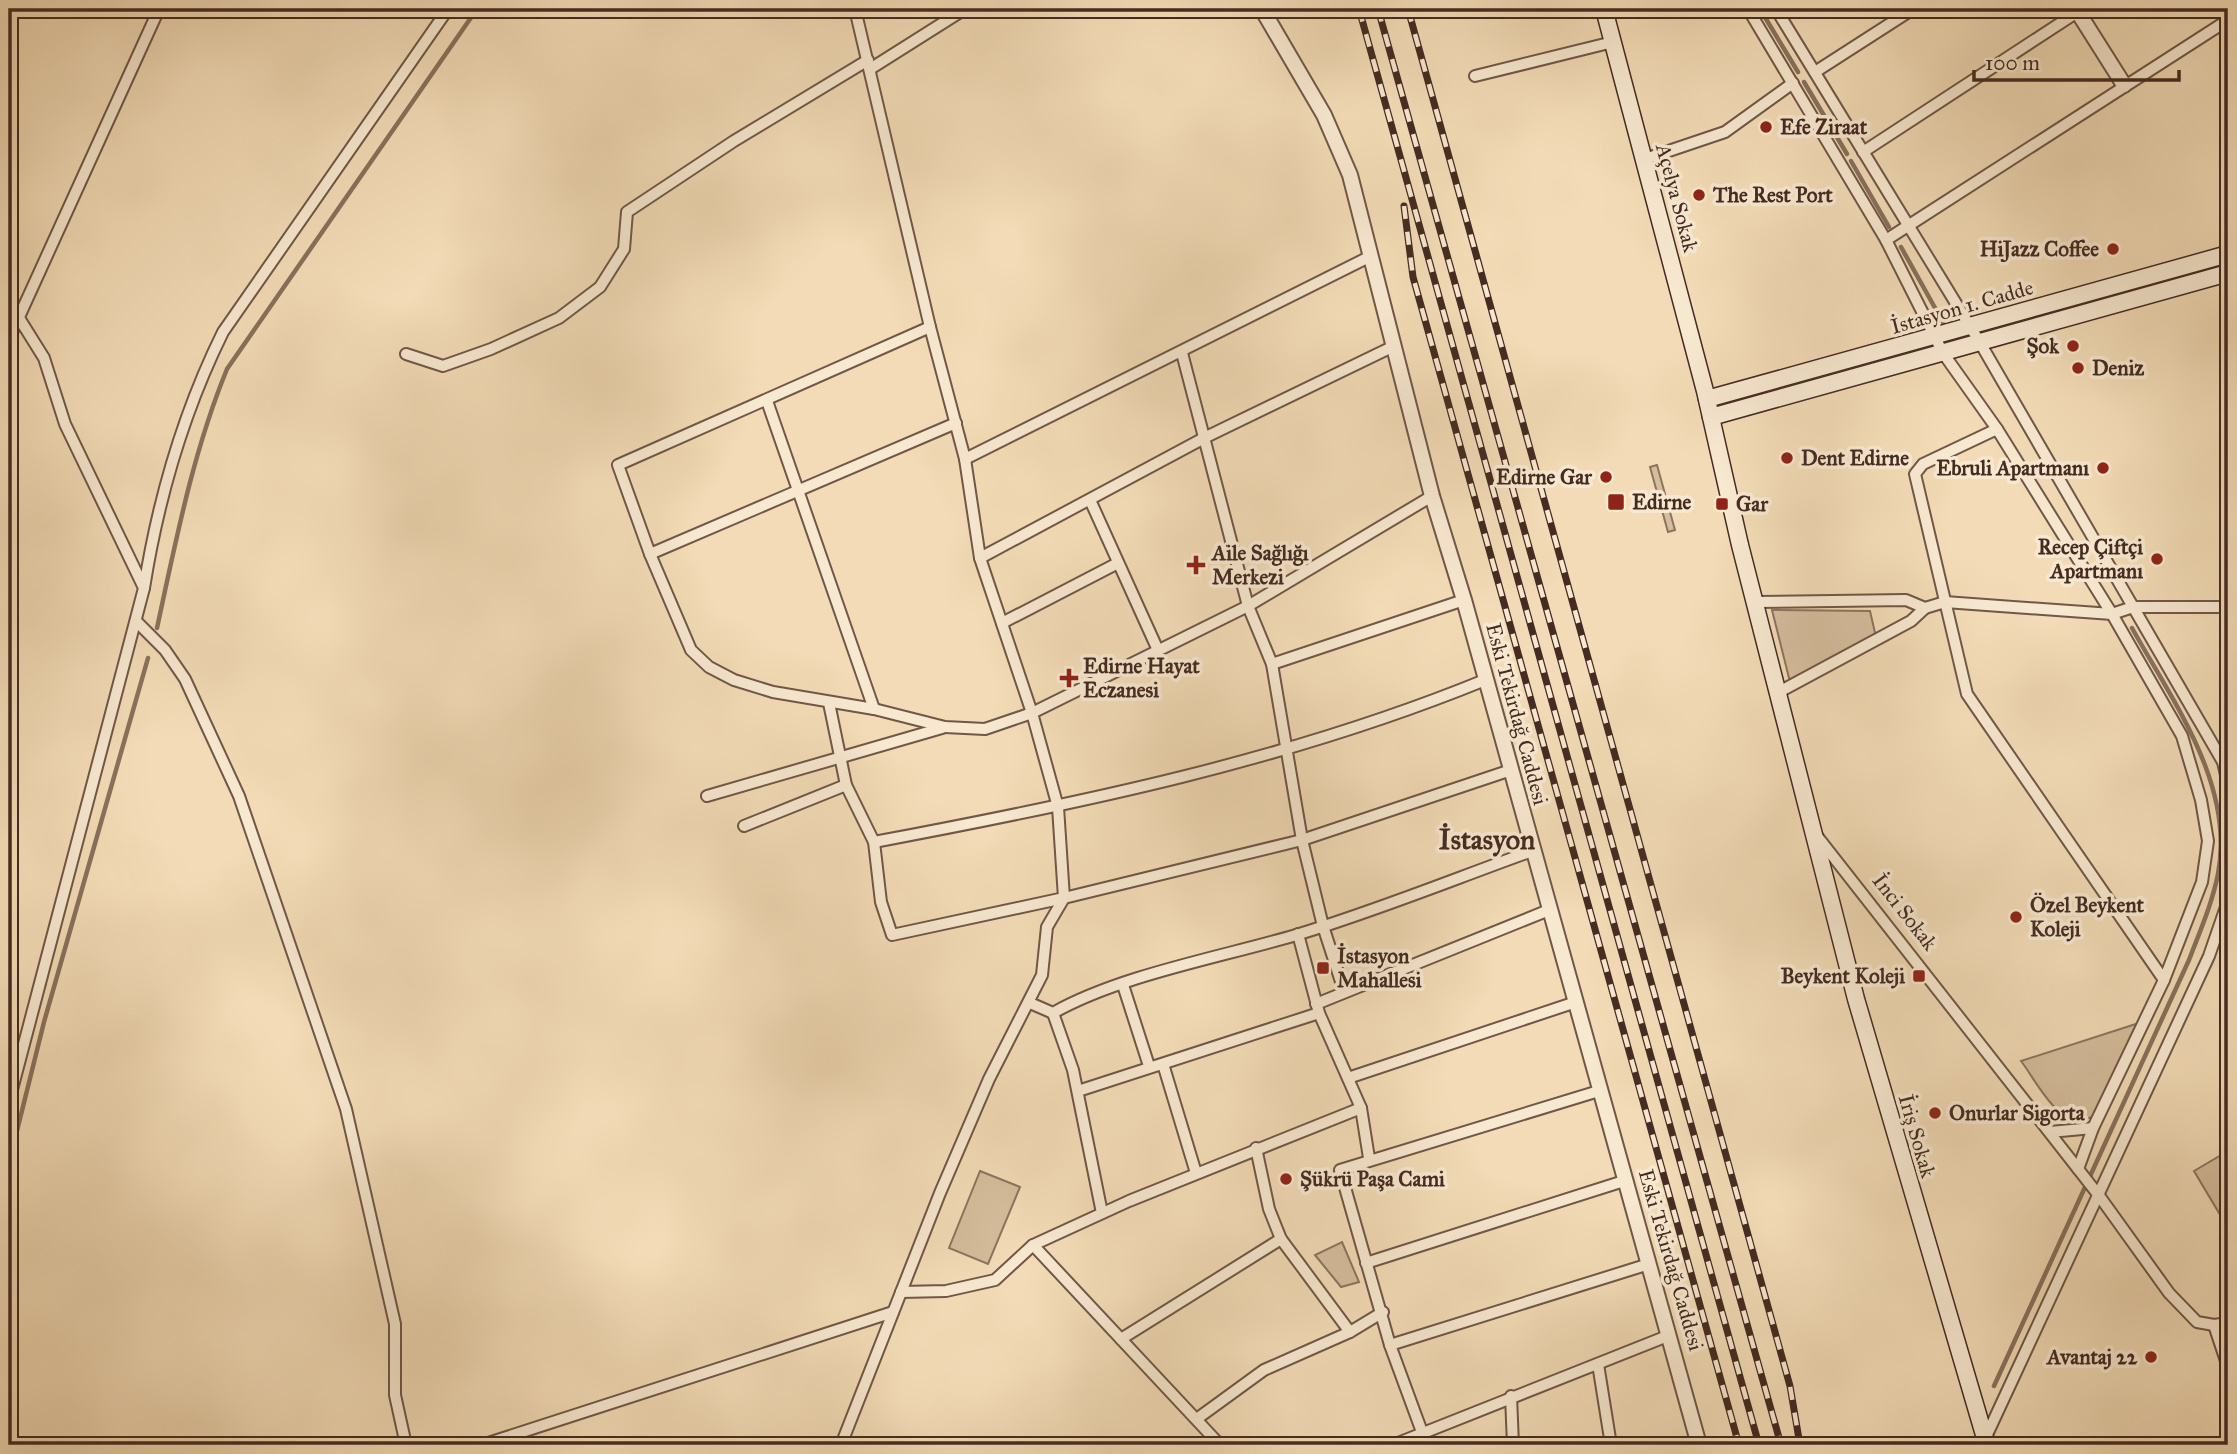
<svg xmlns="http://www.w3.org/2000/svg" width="2237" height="1454" font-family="'IM FELL Great Primer',serif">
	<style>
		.green { fill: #d5bd9d; stroke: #8d7460; stroke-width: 2 }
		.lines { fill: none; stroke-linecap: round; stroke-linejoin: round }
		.stream { stroke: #89715d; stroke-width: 4.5 }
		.minor-casing { stroke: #705747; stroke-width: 14 }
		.tertiary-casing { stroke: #705747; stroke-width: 18 }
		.secondary-casing { stroke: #452b22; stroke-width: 19 }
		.minor { stroke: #f7e8d0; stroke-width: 10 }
		.tertiary { stroke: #f7e8d0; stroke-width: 14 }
		.secondary { stroke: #f7e8d0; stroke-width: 16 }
		.rail-casing { stroke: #452b22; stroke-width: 7 }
		.rail { stroke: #f7e8d0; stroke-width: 4.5; stroke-dasharray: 13; stroke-linecap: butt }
		.poi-dot { fill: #8f2418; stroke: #f7e8d0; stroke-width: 2.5 }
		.labels { text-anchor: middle; stroke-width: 7; stroke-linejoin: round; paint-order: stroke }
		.poi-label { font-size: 21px; font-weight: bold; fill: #452b22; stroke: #f7e8d0; text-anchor: start }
		.street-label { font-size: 21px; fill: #452b22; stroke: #f7e8d0 }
		.district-label { font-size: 28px; font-weight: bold; fill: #452b22; stroke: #f7e8d0 }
	</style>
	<rect width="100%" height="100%" fill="#f2dbb6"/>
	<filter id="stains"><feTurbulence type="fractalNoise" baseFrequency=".00286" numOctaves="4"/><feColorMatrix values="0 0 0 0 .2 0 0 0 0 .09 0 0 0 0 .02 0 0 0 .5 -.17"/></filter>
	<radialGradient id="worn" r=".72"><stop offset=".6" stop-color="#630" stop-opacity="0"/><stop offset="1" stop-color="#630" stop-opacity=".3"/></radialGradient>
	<g class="green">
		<path d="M1657,465l18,65 -7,2 -18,-65z"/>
		<path d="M1772,610l98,1 6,26 -86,45z"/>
		<path d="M2142,1022l-50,95c-33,15 -54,-34 -71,-56z"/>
		<path d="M2228,1151v77l-34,-57z"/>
		<path d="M980,1171l40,16 -32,77 -39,-16z"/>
		<path d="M1342,1242l17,40 -18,5 -26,-32z"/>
	</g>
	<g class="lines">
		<g class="stream">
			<path d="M1760,9l38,63"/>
			<path d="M1804,82l43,72"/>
			<path d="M1851,161l38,66"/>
			<path d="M1901,247l43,77"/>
			<path d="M157,628c19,-88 36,-176 70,-259l250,-360"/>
			<path d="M9,1163l35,-141 104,-364"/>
			<path d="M1994,1386l195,-426c11,-29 23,-56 29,-86 17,-89 -45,-172 -86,-246"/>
		</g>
		<g class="minor-casing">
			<g id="minor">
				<path d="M1748,9l138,231 57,113 54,76 115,185 70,122 19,64 7,41 -6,41 -38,98 -71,148 -15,41"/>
				<path d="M1776,9l203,332 244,421 5,22"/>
				<path d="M870,69l95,-60"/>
				<path d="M1815,72l98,-63"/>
				<path d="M1475,76l138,-34"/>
				<path d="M1863,152l219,-143"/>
				<path d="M1645,159l80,-27 68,-49"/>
				<path d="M1886,240l342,-220"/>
				<path d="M930,327l-312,138 32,89 41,96 18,17 25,13 39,12 101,17 71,18 40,2 47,-16 216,-107 184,-110"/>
				<path d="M9,339l150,-330"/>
				<path d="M1182,353l66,253 24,58 30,176 21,86 21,65"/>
				<path d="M406,354l37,12 48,-17 68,-31 41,-31 24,-38 3,-37 107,-71 134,-81"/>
				<path d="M767,401l107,308"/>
				<path d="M1997,429l-74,35 -8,10 52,220 197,286"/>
				<path d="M965,459l404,-202"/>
				<path d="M1090,500l67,148"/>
				<path d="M650,554l306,-131"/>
				<path d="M980,558l226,-121 186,-90"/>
				<path d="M144,588c14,-88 39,-175 79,-256l225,-323"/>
				<path d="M1755,602l151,-2 19,8 20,-6 167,12 21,-7h95"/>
				<path d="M136,621l29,29 20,29 54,117 107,313 49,215v71l11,50"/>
				<path d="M1002,623l116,-60"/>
				<path d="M1272,664l192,-64"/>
				<path d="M1779,692l132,-71 14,-13"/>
				<path d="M829,703l17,82 28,57 7,60 11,33 172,-37 238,-58 209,-70"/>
				<path d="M707,796l235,-68"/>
				<path d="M744,826l102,-41"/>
				<path d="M1817,836l283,361 69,96 28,29 17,3 14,-2"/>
				<path d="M874,842c208,-39 415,-82 611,-162"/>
				<path d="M1298,934l21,79 42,95 8,50"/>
				<path d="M1123,985l26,81"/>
				<path d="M1030,1003l23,10c67,-38 169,-56 243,-78 80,-24 158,-56 236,-84"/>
				<path d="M1316,1004l233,-94"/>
				<path d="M1053,1013l20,57 29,143"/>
				<path d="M1163,1064l33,109"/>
				<path d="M1348,1078l228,-76"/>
				<path d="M1078,1091l241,-78"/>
				<path d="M9,1101l135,-513 -79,-164 -21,-66 -25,-40"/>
				<path d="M2050,1132l43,-4"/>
				<path d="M1256,1148l13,61 12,30 69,93"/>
				<path d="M1033,1245l187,200"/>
				<path d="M1366,1263l261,-83"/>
				<path d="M901,1292l45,-1 49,-11 38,-35 96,-44 232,-93"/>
				<path d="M2214,1325l14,42"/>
				<path d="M1121,1339l160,-100"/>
				<path d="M1390,1345l259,-81"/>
				<path d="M1598,1364l13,81"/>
				<path d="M1511,1396l2,49"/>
				<path d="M1198,1418l66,-48 86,-38 33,-20"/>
				<path d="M1422,1432l-32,-87 -50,-175 262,-80"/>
				<path d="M1985,1439l224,-483 19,-55"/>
				<path d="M482,1445l411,-133"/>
				<path d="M841,1445l99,-252 49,-114 53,-104 5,-48 17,-29 -6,-91 -26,-94 -52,-155 -15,-99 -35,-132 -75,-318"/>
				<path d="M1393,1445l277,-110"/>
			</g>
		</g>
		<g class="tertiary-casing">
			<g id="tertiary">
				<path d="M1262,9l62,106 26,60 82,321 32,104 235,845"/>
				<path d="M2076,9l48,76"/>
			</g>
		</g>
		<g class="secondary-casing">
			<g id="secondary">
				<path d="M1604,9l101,382 35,154 116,454 131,446"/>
				<path d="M1707,399l521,-145"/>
				<path d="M1711,417l517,-144"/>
			</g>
		</g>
		<use href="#minor" class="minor"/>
		<use href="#tertiary" class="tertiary"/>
		<use href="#secondary" class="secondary"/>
		<g class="rail-casing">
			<g id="rail">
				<path d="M1359,9l400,1436"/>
				<path d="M1378,9l403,1436"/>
				<path d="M1408,9l382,1377 10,59"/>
				<path d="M1404,206l9,71 326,1168"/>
			</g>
		</g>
		<use href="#rail" class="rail"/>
	</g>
	<g class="poi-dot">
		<circle cx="1766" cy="127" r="7"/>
		<circle cx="1699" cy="195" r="7"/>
		<circle cx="2113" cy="249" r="7"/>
		<circle cx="2073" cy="346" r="7"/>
		<circle cx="2078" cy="368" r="7"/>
		<circle cx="1787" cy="458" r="7"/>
		<circle cx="2103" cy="468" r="7"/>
		<circle cx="1606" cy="477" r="7"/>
		<rect x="1607" y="493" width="18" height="18" rx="3.5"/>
		<rect x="1715" y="497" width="14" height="14" rx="3.5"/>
		<circle cx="2157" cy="559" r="7"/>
		<path d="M1192.5 554.5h7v7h7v7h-7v7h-7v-7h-7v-7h7z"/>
		<path d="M1065.5 667.5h7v7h7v7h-7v7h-7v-7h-7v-7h7z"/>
		<circle cx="2016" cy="917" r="7"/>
		<rect x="1316" y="961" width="14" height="14" rx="3.5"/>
		<rect x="1912" y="969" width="14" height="14" rx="3.5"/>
		<circle cx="1935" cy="1113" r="7"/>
		<circle cx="1286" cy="1179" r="7"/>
		<circle cx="2151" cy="1357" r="7"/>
	</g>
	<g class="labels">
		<g class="poi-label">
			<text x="1780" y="134">Efe Ziraat</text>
			<text x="1713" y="202">The Rest Port</text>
			<text x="2099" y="256" text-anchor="end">HiJazz Coffee</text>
			<text x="2059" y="353" text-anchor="end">Şok</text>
			<text x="2092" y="375">Deniz</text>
			<text x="1801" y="465">Dent Edirne</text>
			<text x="2089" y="475" text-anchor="end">Ebruli Apartmanı</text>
			<text x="1592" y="484" text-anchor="end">Edirne Gar</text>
			<text x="1632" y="509">Edirne</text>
			<text x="1736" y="511">Gar</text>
			<text x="2143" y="554" text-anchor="end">Recep Çiftçi<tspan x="2143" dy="24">Apartmanı</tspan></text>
			<text x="1212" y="560">Aile Sağlığı<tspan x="1212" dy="24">Merkezi</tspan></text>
			<text x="1083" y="673">Edirne Hayat<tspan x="1083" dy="24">Eczanesi</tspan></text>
			<text x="2030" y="912">Özel Beykent<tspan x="2030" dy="24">Koleji</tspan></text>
			<text x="1337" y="963">İstasyon<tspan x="1337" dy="24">Mahallesi</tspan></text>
			<text x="1905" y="983" text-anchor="end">Beykent Koleji</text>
			<text x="1949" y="1120">Onurlar Sigorta</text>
			<text x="1300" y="1186">Şükrü Paşa Cami</text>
			<text x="2137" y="1364" text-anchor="end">Avantaj 22</text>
		</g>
		<g class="street-label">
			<text transform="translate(1677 198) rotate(75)" y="7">Açelya Sokak</text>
			<text transform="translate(1962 307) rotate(-16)" y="7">İstasyon 1. Cadde</text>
			<text transform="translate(1517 714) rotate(75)" y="7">Eski Tekirdağ Caddesi</text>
			<text transform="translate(1905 912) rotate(52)" y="7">İnci Sokak</text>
			<text transform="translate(1917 1136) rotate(74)" y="7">İriş Sokak</text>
			<text transform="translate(1671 1260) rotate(74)" y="7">Eski Tekirdağ Caddesi</text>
		</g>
		<g class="district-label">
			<text x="1487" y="849">İstasyon</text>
		</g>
	</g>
	<rect width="2237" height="1454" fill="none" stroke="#f2dbb6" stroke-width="35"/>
	<rect x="10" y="10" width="2216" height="1433" fill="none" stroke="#452b22" stroke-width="3.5"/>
	<rect x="18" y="18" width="2202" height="1419" fill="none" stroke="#452b22" stroke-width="2"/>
	<path d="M1974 70v10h205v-10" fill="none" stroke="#452b22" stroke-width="3.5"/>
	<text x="1985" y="70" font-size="21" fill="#452b22" stroke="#f7e8d0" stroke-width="5" paint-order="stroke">100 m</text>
	<rect width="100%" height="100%" filter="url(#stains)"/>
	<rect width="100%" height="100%" fill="url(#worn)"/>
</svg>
